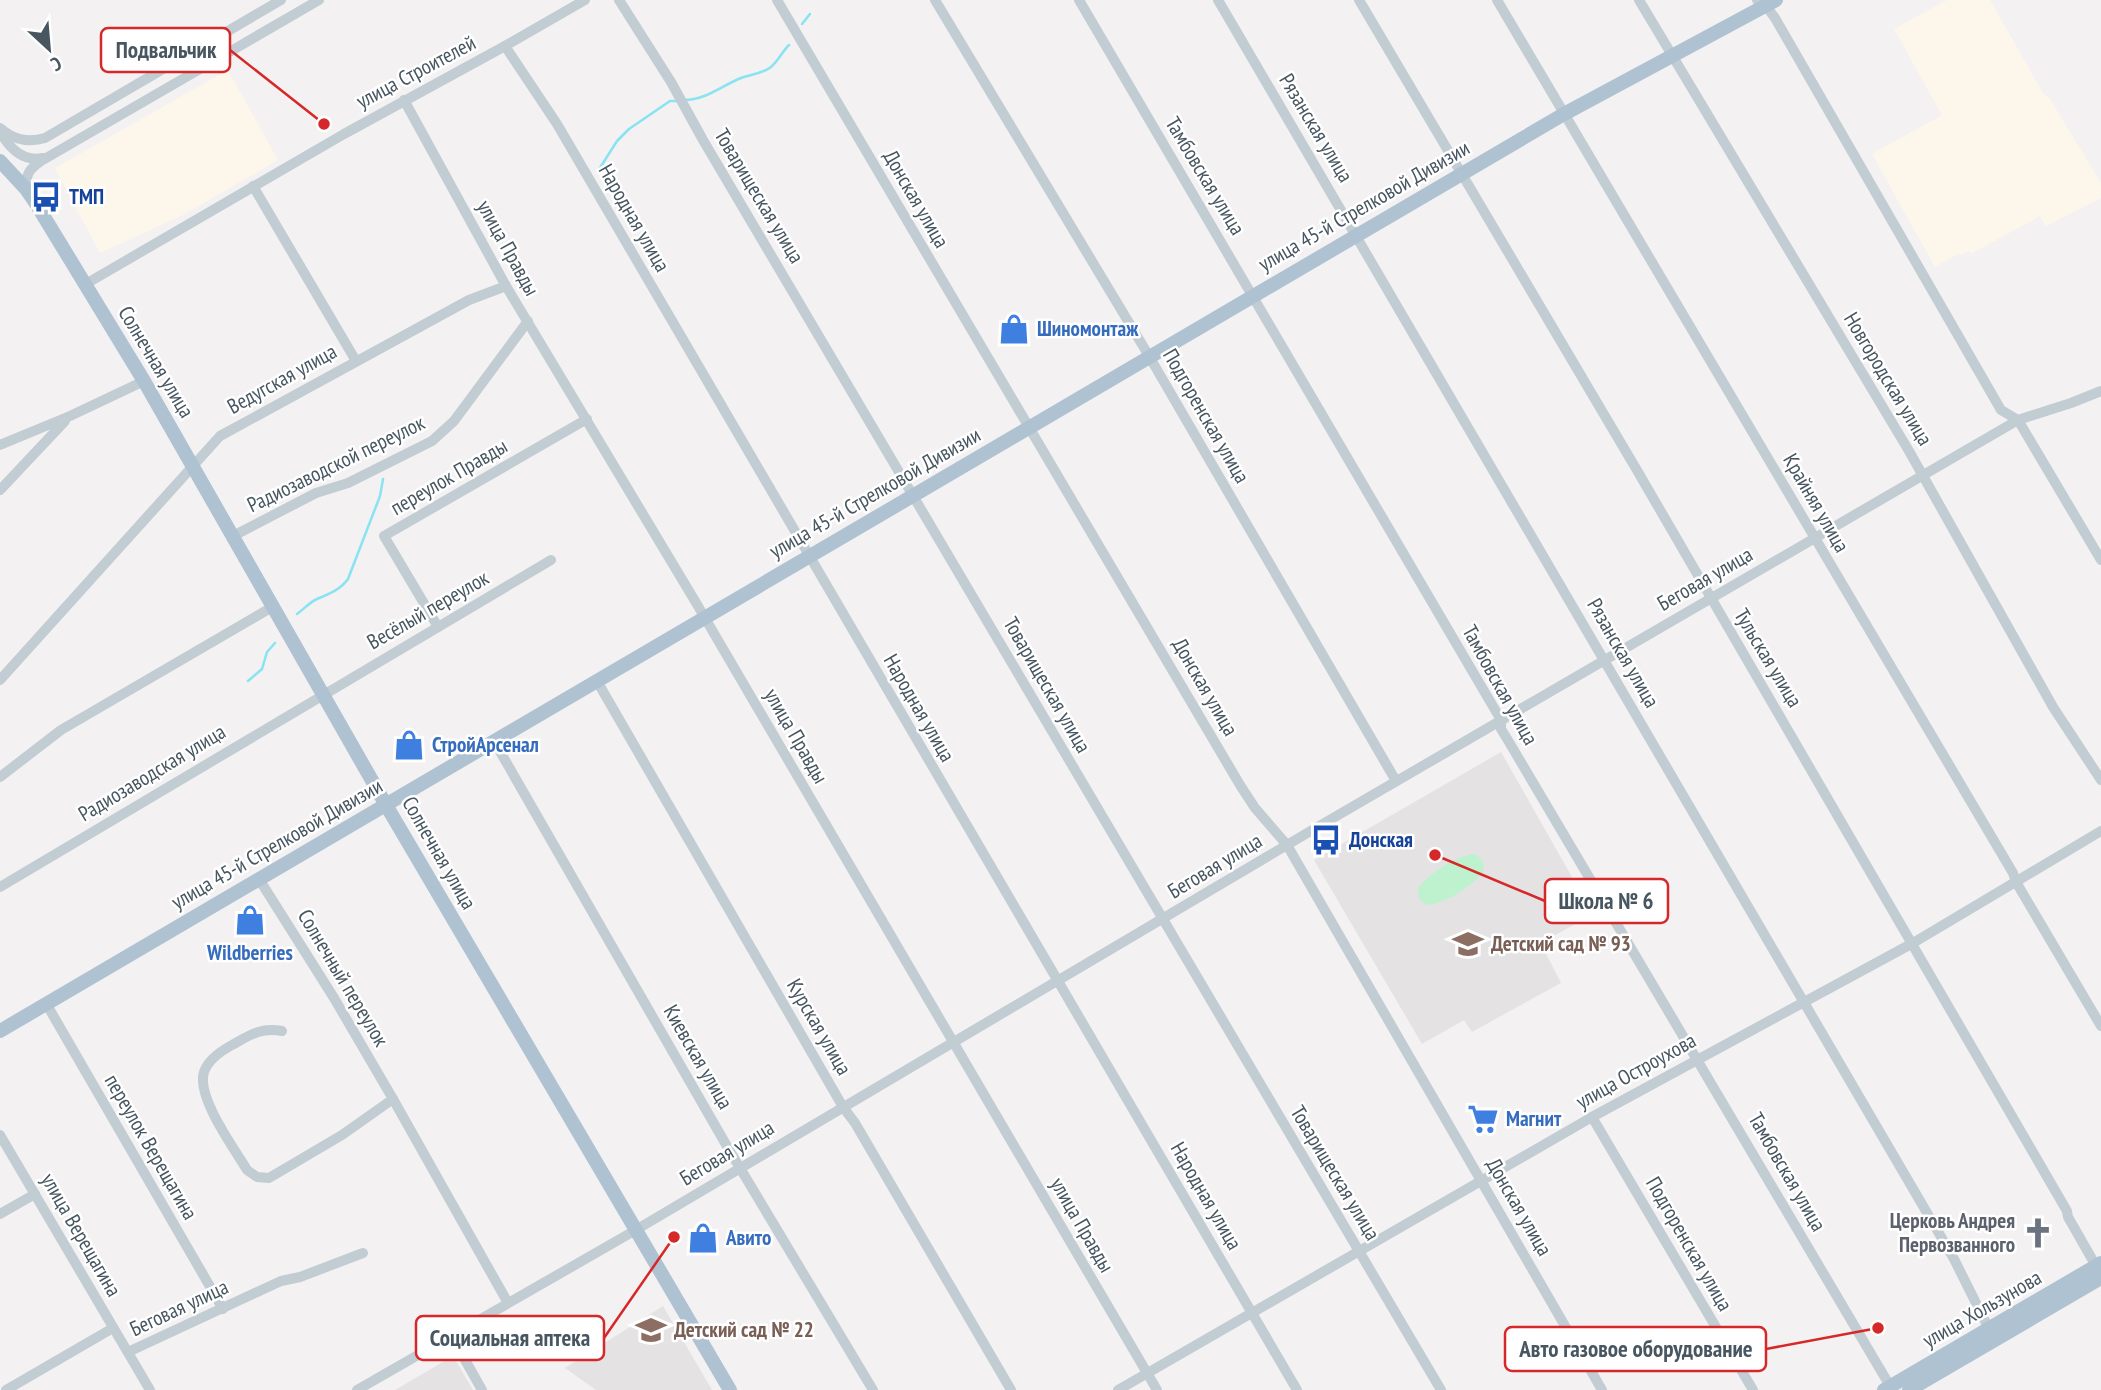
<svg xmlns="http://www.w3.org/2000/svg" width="2101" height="1390" font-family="'PT Sans Narrow',sans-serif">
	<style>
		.commercial { fill: #fdf7eb }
		.education { fill: #e4e2e3 }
		.garden { fill: #bef2cf }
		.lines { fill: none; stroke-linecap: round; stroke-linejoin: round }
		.stream { stroke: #88e3f2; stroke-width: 2.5 }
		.minor { stroke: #c1ccd3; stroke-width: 10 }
		.major { stroke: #afc2d1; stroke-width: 14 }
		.labels { text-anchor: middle; stroke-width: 5; stroke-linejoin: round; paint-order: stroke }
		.street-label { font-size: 21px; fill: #475660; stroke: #fff }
		.transit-label { font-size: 21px; font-weight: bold; fill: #164399; stroke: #fff; text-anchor: start }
		.shop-label { font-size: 21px; font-weight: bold; fill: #366cbe; stroke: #fff; text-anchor: start }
		.education-label { font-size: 21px; font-weight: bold; fill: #785e54; stroke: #fff; text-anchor: start }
		.worship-label { font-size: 21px; font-weight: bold; fill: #5b616d; stroke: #fff; text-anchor: end }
		.leader { fill: none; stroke: #d62828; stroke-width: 2.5 }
		.callout-dot { fill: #d62828; stroke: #fff; stroke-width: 2.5 }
		.callout { fill: #fff; stroke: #d62828; stroke-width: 2.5 }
		.callout-label { font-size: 23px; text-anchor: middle; font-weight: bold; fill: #475660 }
	</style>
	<rect width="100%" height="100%" fill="#f3f1f1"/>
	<g class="commercial">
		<path d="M1947,0h43l53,93 7,6 51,84v15l-55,28 -6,-10 -69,38 -2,-3 -8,4 -1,-2 -25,14 -63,-113 70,-39 -48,-86z"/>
		<path d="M228,70l50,90 -97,56 -81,37 -45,-85z"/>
	</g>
	<g class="education">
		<path d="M1501,752l92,162 -48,27 -2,7 18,35 -89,49 -8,-12 -42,24 -108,-184z"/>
		<path d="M663,1306l49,84h-116l-31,-22z"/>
		<path d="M453,1356l20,34h-78z"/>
	</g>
	<path class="garden" d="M1475,854l8,7 1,10c-12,15 -37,32 -57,34l-8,-6 -1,-11c12,-15 37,-32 57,-34z"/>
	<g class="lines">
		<g class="stream">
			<path d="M802,24l8,-10"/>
			<path d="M684,100c22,0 37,-14 57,-22 10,-4 21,-4 30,-11 7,-6 11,-15 18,-22"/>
			<path d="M598,171l19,-30 12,-12 41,-28h8"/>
			<path d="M297,614c7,-5 13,-12 20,-15 12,-5 23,-9 31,-20l32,-83 3,-17"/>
			<path d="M248,681l14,-12 5,-17 8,-9"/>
		</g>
		<g class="minor">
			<path d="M619,0l52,82 32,58 738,1250"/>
			<path d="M777,0l463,785 15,23 32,37 315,545"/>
			<path d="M935,0l214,356 247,425"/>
			<path d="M1079,0l422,720v9l8,13 381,644"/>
			<path d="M1218,0l736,1259 35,70"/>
			<path d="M1359,0l279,472 429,739 1,6 28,49"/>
			<path d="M1497,0l516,873 3,9 85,144"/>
			<path d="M1639,0l270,451 144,256 48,73"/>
			<path d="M1757,0l9,6 9,12 226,392 17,10 83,140"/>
			<path d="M505,46l52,78 740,1266"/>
			<path d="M404,100l102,186 189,315 462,789"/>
			<path d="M0,128c14,12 28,15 45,10l236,-138"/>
			<path d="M1,133c9,16 23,29 42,25"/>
			<path d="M253,186l103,175"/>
			<path d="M26,189c0,-15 3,-20 15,-28l278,-161"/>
			<path d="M84,285l260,-151 161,-88 80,-46"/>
			<path d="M0,445l70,-29 74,-35"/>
			<path d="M0,490l65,-69"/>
			<path d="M233,536l83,-43 32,-10 84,-42 22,-20 74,-100"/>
			<path d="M438,627l-54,-91 203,-117"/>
			<path d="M0,680l220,-244 249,-136 37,-14"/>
			<path d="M597,681l246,426 12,16 156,267"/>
			<path d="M494,741l234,407 145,242"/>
			<path d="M0,777l61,-47 213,-124"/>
			<path d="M259,879l75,119 59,101 115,204"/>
			<path d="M0,887l551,-327"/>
			<path d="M47,1005l176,304"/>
			<path d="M282,1031c-21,-4 -32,4 -50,14 -11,6 -24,15 -28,27 -8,25 30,76 43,98l10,7 12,1 73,-43 51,-36"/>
			<path d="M1592,1117l161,273"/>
			<path d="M0,1135l150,255"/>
			<path d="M0,1214l35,-20"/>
			<path d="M451,1335l31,55"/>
			<path d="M128,1352l153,-71 19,-4 63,-24"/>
			<path d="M6,1390l107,-62"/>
			<path d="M357,1390l277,-159 675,-399 709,-412 53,-17 30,-12"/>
			<path d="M1118,1390l474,-273 321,-174 188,-112"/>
		</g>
		<g class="major">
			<path d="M0,161l26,28 9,13 109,179 242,424 344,585"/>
			<path d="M0,1031l1564,-917 212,-114"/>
			<path d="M1884,1390l217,-127"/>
			<path d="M1909,1390l192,-112"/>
		</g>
	</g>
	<defs>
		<g id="bus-bare" transform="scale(2.415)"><path d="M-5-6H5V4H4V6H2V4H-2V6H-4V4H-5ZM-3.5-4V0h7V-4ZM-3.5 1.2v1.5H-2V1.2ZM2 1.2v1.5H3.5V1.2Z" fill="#1a4fb4" stroke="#fff" stroke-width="2.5" paint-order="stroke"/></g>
		<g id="shop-bare" transform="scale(2.415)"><path d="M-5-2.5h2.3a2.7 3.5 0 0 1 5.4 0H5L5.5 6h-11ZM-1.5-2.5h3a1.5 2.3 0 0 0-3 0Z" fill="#3f7fe0" stroke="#fff" stroke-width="2.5" paint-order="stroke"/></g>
		<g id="school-bare" transform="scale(2.415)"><path d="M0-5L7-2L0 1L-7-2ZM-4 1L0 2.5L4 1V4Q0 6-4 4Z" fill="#8d6e63" stroke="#fff" stroke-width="2.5" paint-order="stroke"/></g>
		<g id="supermarket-bare" transform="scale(2.415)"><path d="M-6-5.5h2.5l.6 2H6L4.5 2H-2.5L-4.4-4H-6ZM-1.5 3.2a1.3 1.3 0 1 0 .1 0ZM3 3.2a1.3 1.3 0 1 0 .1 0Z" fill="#3f7fe0" stroke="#fff" stroke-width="2.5" paint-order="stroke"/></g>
		<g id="church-bare" transform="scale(2.415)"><path d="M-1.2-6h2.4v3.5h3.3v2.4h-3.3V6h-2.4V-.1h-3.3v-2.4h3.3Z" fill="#6b7280" stroke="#fff" stroke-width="2.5" paint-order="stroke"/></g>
	</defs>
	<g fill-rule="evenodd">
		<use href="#bus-bare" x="46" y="197"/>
		<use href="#shop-bare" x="1014" y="329"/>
		<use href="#shop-bare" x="409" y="745"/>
		<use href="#bus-bare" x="1326" y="840"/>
		<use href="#shop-bare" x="250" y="920"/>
		<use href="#school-bare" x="1468" y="944"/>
		<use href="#supermarket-bare" x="1483" y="1119"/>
		<use href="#church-bare" x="2038" y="1233"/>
		<use href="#shop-bare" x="703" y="1238"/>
		<use href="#school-bare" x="651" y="1330"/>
	</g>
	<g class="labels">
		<g class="street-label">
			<text transform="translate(416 72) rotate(-28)" y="7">улица Строителей</text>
			<text transform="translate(1316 128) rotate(59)" y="7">Рязанская улица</text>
			<text transform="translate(1205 176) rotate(59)" y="7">Тамбовская улица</text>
			<text transform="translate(759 196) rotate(59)" y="7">Товарищеская улица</text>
			<text transform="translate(916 199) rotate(60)" y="7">Донская улица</text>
			<text transform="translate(1364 206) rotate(-30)" y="7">улица 45-й Стрелковой Дивизии</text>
			<text transform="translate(634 218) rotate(60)" y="7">Народная улица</text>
			<text transform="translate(508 248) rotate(61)" y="7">улица Правды</text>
			<text transform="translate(156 362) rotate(59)" y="7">Солнечная улица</text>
			<text transform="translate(282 379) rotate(-29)" y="7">Ведугская улица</text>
			<text transform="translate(1888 379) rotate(59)" y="7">Новгородская улица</text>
			<text transform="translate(1206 416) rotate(60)" y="7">Подгоренская улица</text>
			<text transform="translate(336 464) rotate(-26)" y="7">Радиозаводской переулок</text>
			<text transform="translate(449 477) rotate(-30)" y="7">переулок Правды</text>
			<text transform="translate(875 493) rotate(-30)" y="7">улица 45-й Стрелковой Дивизии</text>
			<text transform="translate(1816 503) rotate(60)" y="7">Крайняя улица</text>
			<text transform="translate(1705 579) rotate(-30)" y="7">Беговая улица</text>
			<text transform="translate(428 610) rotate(-30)" y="7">Весёлый переулок</text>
			<text transform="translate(1623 653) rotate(60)" y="7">Рязанская улица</text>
			<text transform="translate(1768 658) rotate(59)" y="7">Тульская улица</text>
			<text transform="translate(1047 685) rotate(60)" y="7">Товарищеская улица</text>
			<text transform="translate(1500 685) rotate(61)" y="7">Тамбовская улица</text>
			<text transform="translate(1205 687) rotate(60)" y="7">Донская улица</text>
			<text transform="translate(919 708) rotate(60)" y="7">Народная улица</text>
			<text transform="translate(796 736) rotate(60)" y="7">улица Правды</text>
			<text transform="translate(152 773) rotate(-31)" y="7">Радиозаводская улица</text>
			<text transform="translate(277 844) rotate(-30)" y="7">улица 45-й Стрелковой Дивизии</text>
			<text transform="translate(439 853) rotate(60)" y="7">Солнечная улица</text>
			<text transform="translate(1215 866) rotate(-31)" y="7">Беговая улица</text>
			<text transform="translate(343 978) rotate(59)" y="7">Солнечный переулок</text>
			<text transform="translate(819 1027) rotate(60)" y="7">Курская улица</text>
			<text transform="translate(698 1057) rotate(60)" y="7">Киевская улица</text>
			<text transform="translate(1636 1071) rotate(-29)" y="7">улица Остроухова</text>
			<text transform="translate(151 1147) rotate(60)" y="7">переулок Верещагина</text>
			<text transform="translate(727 1153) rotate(-31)" y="7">Беговая улица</text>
			<text transform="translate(1787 1172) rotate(60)" y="7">Тамбовская улица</text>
			<text transform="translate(1335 1173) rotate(59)" y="7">Товарищеская улица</text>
			<text transform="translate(1206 1196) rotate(60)" y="7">Народная улица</text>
			<text transform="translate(1519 1207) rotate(60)" y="7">Донская улица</text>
			<text transform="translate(1082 1225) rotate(60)" y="7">улица Правды</text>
			<text transform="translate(81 1235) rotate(60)" y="7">улица Верещагина</text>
			<text transform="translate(1689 1244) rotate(60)" y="7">Подгоренская улица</text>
			<text transform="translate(179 1308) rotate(-25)" y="7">Беговая улица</text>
			<text transform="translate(1982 1309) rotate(-30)" y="7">улица Хользунова</text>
		</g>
		<g class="transit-label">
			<text x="69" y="204">ТМП</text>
			<text x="1349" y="847">Донская</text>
		</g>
		<g class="shop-label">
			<text x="1037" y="336">Шиномонтаж</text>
			<text x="432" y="752">СтройАрсенал</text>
			<text x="250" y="960" text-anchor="middle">Wildberries</text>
			<text x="1506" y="1126">Магнит</text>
			<text x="726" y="1245">Авито</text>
		</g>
		<g class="education-label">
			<text x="1491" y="951">Детский сад № 93</text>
			<text x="674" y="1337">Детский сад № 22</text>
		</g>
		<g class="worship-label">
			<text x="2015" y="1228">Церковь Андрея<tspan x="2015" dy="24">Первозванного</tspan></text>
		</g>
	</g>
	<path class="leader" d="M324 124L230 50M1435 855L1545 901M674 1237L604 1338M1878 1328L1766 1349"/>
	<g class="callout-dot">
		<circle cx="324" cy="124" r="7"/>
		<circle cx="1435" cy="855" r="7"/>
		<circle cx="674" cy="1237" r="7"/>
		<circle cx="1878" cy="1328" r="7"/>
	</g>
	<g class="callout">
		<rect x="101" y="28" width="129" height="44" rx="7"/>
		<rect x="1545" y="879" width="123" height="44" rx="7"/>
		<rect x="416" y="1316" width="188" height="44" rx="7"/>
		<rect x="1505" y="1327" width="261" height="44" rx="7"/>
	</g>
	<g class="callout-label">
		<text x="166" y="58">Подвальчик</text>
		<text x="1606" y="909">Школа № 6</text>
		<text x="510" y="1346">Социальная аптека</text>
		<text x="1636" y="1357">Авто газовое оборудование</text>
	</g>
	<g transform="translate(49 49) rotate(154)" stroke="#ffffff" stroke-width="5" paint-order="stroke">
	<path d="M0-5L12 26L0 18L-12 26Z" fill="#475660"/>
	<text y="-10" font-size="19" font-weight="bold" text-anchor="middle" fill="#475660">С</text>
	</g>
</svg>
